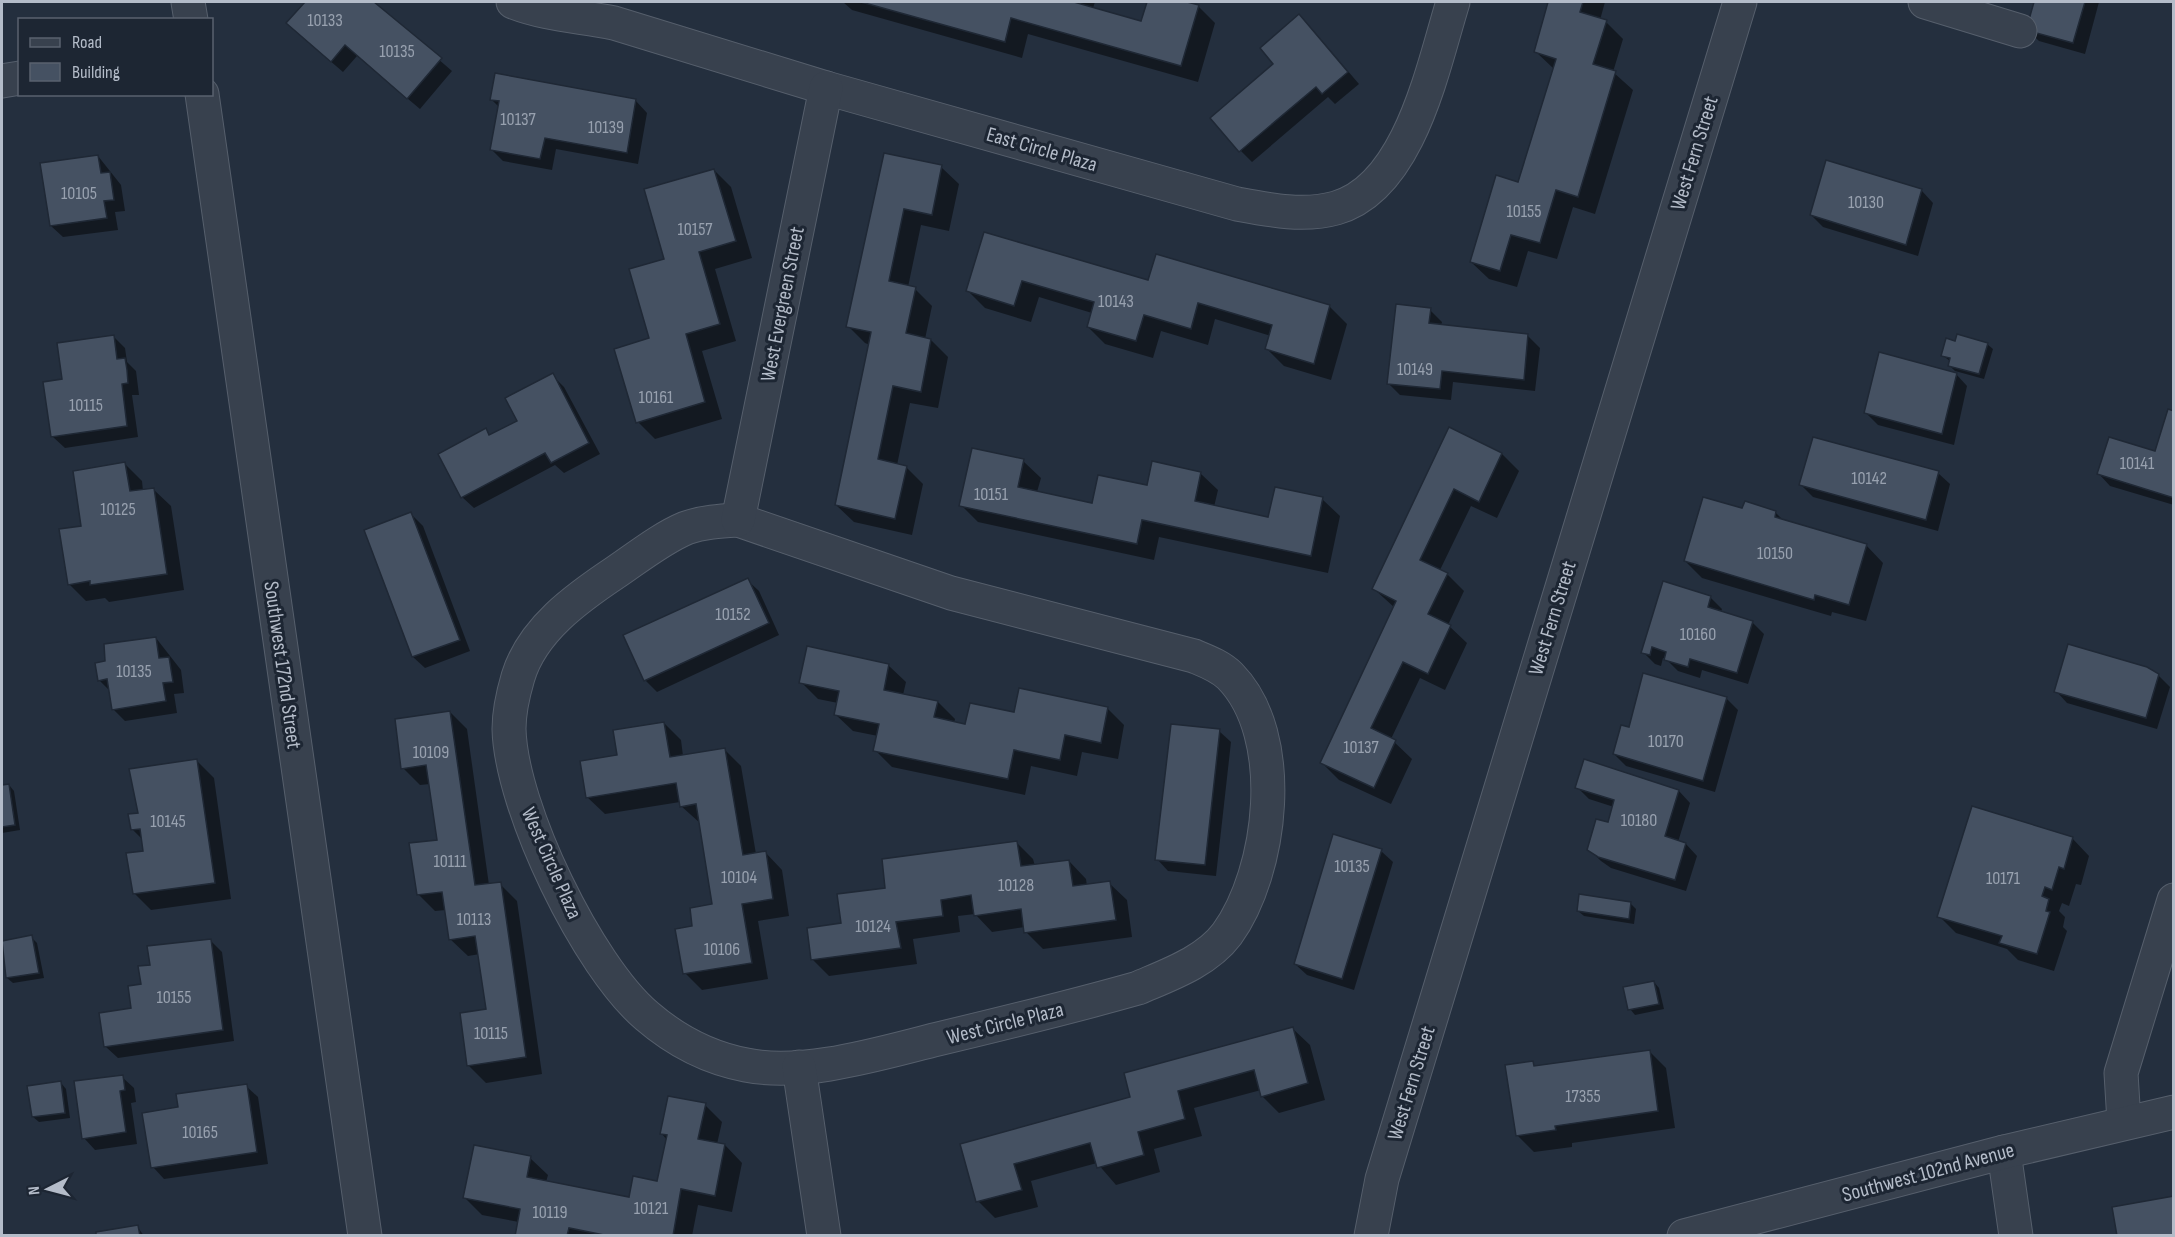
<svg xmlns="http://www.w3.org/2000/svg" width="2175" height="1237" font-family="'Sofia Sans Condensed',sans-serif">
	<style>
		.shadow { fill: #0007 }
		.building { fill: #455162; stroke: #1f2835; stroke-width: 1.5 }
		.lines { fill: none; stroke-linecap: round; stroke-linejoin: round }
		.minor-casing { stroke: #565f6c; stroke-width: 35 }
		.minor { stroke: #38414e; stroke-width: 33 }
		.labels { text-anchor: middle; stroke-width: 6; stroke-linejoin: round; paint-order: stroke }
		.number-label { font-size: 18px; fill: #98a1af }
		.street-label { font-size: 21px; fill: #b4bcc9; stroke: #1d2633 }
	</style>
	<rect width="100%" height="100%" fill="#242f3e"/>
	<g class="shadow">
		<path d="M306,2h66l80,69 -32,38 -63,-53 -14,16 -43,-37 -12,-12z"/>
		<path d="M843,2h252l-2,6 49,15 6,-21h34l16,4 17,17 -17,59 -170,-48 -6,24 -170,-48z"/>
		<path d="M1550,2h55l-5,18 6,2 17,17 -10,33 20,18 -38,124 -22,-7 -16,52 -29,-8 -11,36 -28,-8 -18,-17 48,-79 35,-114 -19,-18z"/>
		<path d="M2035,2h64l-14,52 -46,-13 -12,-11z"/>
		<path d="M1311,28l48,56 -24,20 -7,-7 -76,65 -11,-11 34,-87z"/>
		<path d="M496,75l140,26 11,12 -9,51 -82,-15 -4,21 -49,-9 -12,-12 8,-42 -7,-7z"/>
		<path d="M885,155l56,12 18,17 -10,47 -28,-6 -13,62 7,2 17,17 -7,33 6,1 17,17 -10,51 -28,-5 -13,62 9,2 17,17 -11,51 -58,-13 -18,-17 34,-160 -5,-2 -17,-17z"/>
		<path d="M98,156l23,29 4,26 -10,1 3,18 -55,7 -12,-11z"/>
		<path d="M1827,162l95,29 11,12 -15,53 -95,-29 -12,-12z"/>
		<path d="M714,170l17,17 21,71 -37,11 21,72 -34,10 20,68 -67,20 -17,-17 27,-162z"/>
		<path d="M985,234l164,48 8,-26 173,51 17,17 -16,56 -47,-14 -17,-17 4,-13 -56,-17 -7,26 -47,-14 -8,27 -48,-14 -17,-17 4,-14 -53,-16 -8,25 -46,-14 -17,-17z"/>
		<path d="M1430,310l12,12 -1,4 87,10 12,12 -5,43 -82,-9 -2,18 -51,-5 -12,-12z"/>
		<path d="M114,337l11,11 2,14 9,9 3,24h-7l6,42 -73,11 -12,-11 11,-57z"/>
		<path d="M1956,343l31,1 6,5 -9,30 -29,-8 -6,-6 1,-4 -8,-6z"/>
		<path d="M1956,374l11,12 -13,59 -76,-20 -12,-12z"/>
		<path d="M552,375l12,12 36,67 -36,19 -9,-8 -81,43 -12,-11 23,-67 6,6 29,-15z"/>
		<path d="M2174,412v93l-64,-19 -11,-12 57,-21z"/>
		<path d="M1449,429l53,25 17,17 -22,47 -26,-12 -31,64 7,4 17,17 -16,34 19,18 -22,47 -25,-12 -29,61 21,20 -21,45 -52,-24 -17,-17 73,-155 -21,-19z"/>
		<path d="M1023,461l18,17 -4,14 57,12 106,-31 18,17 -4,17 55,12 53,-20 18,17 -12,57 -169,-36 -5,23 -176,-38 -17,-17z"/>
		<path d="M125,464l17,17 1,10 10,-2 18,17 13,84 -75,12 -4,-4 -19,3 -17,-17 14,-56z"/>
		<path d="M1938,473l12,11 -12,47 -125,-34 -12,-12z"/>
		<path d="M1743,510l32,2 10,10 81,23 17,18 -17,58 -34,-9 -1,4 -129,-38 -17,-17z"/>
		<path d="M411,514l12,12 47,125 -45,17 -12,-11 -47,-126z"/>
		<path d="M747,580l12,11 20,44 -122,57 -12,-12z"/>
		<path d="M1710,597l12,12 -1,3 31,10 12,12 -16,50 -46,-14 -2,8 -22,-7 -12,-12 -3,-1 -2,8 -6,-2 -12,-12z"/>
		<path d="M156,638l25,32 3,23 -10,1 3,19 -52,8 -12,-12 -2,-17 -12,-12z"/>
		<path d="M888,665l18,17 -3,13 35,7 17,17 -1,4 12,3 49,-12 92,-6 17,17 -6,34 -36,-7 -5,24 -46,-10 -6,29 -133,-28 -17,-17 3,-14 -25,-5 -18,-17 3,-11 -20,-4 -17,-17z"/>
		<path d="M1644,675l83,24 11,11 -23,82 -89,-26 -12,-12 16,-25z"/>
		<path d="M2158,675l12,12 -13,42 -90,-26 -11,-12z"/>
		<path d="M450,712l17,17 22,156 11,-1 17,17 25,173 -56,9 -17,-17 19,-55 -8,-57 -12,2 -18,-17 -4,-29 -11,1 -17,-17 21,-53 -9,-57 -10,1 -17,-17z"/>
		<path d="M664,723l17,17 2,16 41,-7 17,17 15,88 9,-2 17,18 7,46 -31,5 10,58 -66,11 -17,-17 9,-46 20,-22 -14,-82 -19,-17 -1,-4 -75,12 -18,-17 32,-41z"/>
		<path d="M1219,731l12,11 -15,134 -48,-5 -11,-12z"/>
		<path d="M197,761l17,17 17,121 -80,11 -17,-17 11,-41 -2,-12 -11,-11 7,-15z"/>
		<path d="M9,785l5,6 6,39 -18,3v-46z"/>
		<path d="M1577,787l102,4 11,12 -12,39 8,2 11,12 -11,35 -75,-23 -10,-7 -12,-12 20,-25 5,-17 -25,-8z"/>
		<path d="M2072,838l17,18 -8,29 -5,-1 -7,22 -7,-3 -3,8 6,6 -2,10 4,4 -13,40 -36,-11 -11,-11 -51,-16 -17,-17z"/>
		<path d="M1016,842l17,17 2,7 34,-5 17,18 1,7 22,-3 18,17 5,37 -89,12 -17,-17 -1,-5 -33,5 -17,-18 -17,2 2,16 -47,7 4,25 -88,12 -17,-17 31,-35 44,-35z"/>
		<path d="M1381,851l12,11 -39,128 -47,-15 -12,-11z"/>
		<path d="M1630,903l6,6 -2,15 -50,-8 -6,-5z"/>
		<path d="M31,937l6,6 7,35 -31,5 -6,-5 -5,-35z"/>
		<path d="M210,940l12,12 12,89 -116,17 -12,-11 26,-37 20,-44z"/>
		<path d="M1654,982l5,6 5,21 -29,6 -5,-6z"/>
		<path d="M1292,1028l18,17 15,55 -46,13 -17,-17 -1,-6 -67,18 8,28 -48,13 6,23 -44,13 -19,-22 -66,18 7,26 -43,11 -17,-17 -16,-56 170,-47z"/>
		<path d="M1649,1051l17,17 9,60 -103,15v4l-38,5 -17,-17 15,-72 5,5z"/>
		<path d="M122,1077l12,11 2,14 -5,1 6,41 -42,6 -11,-12z"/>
		<path d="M61,1083l5,6 4,29 -31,4 -6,-5z"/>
		<path d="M246,1086l12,11 10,67 -104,15 -11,-12 27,-58z"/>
		<path d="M705,1105l17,17 -5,22 8,1 17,18 -10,49 -34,-7 -6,31h-175l2,-14 -37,-7 -18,-18 66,-39 18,17 -2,7 84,16 29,-15 8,-43 -5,-6z"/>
		<path d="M137,1226l7,10h-46z"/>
	</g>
	<g class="building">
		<path d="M305,2h69l68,56 -35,41 -62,-54 -14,17 -45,-39z"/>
		<path d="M861,2h213l67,19 6,-19h40l12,3 -18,61 -170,-48 -6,24z"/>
		<path d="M1548,2h35l-3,10 27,8 -14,44 23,7 -38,126 -22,-7 -16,53 -29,-8 -11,36 -30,-9 26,-87 22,7 38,-123 -22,-7z"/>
		<path d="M2034,2h51l-12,41 -47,-13z"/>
		<path d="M1299,14l49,58 -26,22 -6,-7 -77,65 -29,-34 63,-54 -13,-16z"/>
		<path d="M495,73l141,26 -9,54 -82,-15 -5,21 -50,-9 9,-49 -9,-1z"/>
		<path d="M884,153l58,12 -10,50 -28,-6 -15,72 27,6 -10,46 25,6 -10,53 -28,-6 -15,73 29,7 -12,53 -60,-14 36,-173 -25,-5z"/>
		<path d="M98,155l3,18 9,-1 4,28 -10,1 3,17 -57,8 -10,-63z"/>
		<path d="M1826,160l96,29 -16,56 -96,-30z"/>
		<path d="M714,169l22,72 -37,11 21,72 -34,10 19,68 -69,21 -22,-74 35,-11 -20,-69 35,-10 -20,-70z"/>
		<path d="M984,232l164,48 8,-26 174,51 -16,59 -49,-15 7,-24 -74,-22 -7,26 -47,-14 -8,26 -49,-14 7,-25 -72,-21 -8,25 -48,-15z"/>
		<path d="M1396,304l35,4 -2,15 99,11 -4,46 -82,-9 -2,18 -53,-5z"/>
		<path d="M1957,334l31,9 -9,31 -31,-8 2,-8 -9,-2 5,-18 9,3z"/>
		<path d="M114,335l3,24 8,-1 2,12 1,13 -6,1 5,42 -76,11 -8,-55 19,-3 -5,-36z"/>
		<path d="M1879,352l78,21 -15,61 -78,-21z"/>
		<path d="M553,373l36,70 -38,20 -6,-10 -84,45 -23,-44 48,-26 3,7 28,-14 -12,-23z"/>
		<path d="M2168,409l6,2v87l-77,-24 12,-37 46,14z"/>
		<path d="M1449,427l53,26 -23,49 -25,-13 -34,71 28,13 -20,41 23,11 -23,49 -25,-12 -32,66 25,12 -22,48 -54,-25 76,-162 -24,-12z"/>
		<path d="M1813,437l126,34 -13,49 -127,-35z"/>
		<path d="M972,448l52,11 -6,28 74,16 6,-28 49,10 5,-24 49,11 -6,29 73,16 7,-30 48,10 -12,59 -169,-36 -5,24 -178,-38z"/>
		<path d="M125,462l5,29 24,-3 13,86 -77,11v-4l-22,4 -9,-56 22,-3 -8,-55z"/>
		<path d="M1703,497l39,11 3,-7 31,10 -1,6 92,27 -18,61 -34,-10 -1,5 -130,-39z"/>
		<path d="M411,512l49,128 -48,17 -48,-127z"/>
		<path d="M748,578l21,45 -125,58 -21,-46z"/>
		<path d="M1663,581l48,15 -3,11 45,14 -16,52 -47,-14 -2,8 -24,-7 2,-8 -14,-5 -2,8 -9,-2z"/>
		<path d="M156,637l3,21 10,-1 4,25 -10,1 3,18 -54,9 -5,-31 -9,2 -3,-18 10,-2 -1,-17z"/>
		<path d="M2068,644l79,23 12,7 -13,44 -92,-26z"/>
		<path d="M807,646l82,18 -5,26 54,11 -4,16 31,7 5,-21 44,9 5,-24 89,19 -7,36 -36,-8 -5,25 -46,-10 -6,29 -135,-28 6,-27 -45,-9 5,-24 -40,-8z"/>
		<path d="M1643,673l84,24 -24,84 -90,-27 8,-29 8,2z"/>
		<path d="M450,711l25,174 26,-3 25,175 -59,9 -7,-53 26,-4 -11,-73 -26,4 -7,-48 -25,3 -8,-52 28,-3 -11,-75 -25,4 -6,-50z"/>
		<path d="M664,722l6,35 55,-9 18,107 23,-4 7,48 -31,5 10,59 -69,11 -8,-45 17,-3 -2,-18 22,-4 -16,-100 -16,3 -4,-24 -90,15 -6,-37 37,-6 -4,-25z"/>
		<path d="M1171,724l49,5 -15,136 -50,-5z"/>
		<path d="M197,759l18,124 -82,11 -7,-41 17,-2 -3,-22 -9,1 -3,-16 10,-1 -9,-44z"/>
		<path d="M1584,759l95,31 -14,46 21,7 -11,37 -77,-23 -11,-7 9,-31 12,3 6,-22 -39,-12z"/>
		<path d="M9,784l6,41 -13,2v-42z"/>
		<path d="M1972,806l101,31 -9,32 -5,-2 -7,23 -7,-3 -3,9 7,3 -3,12 4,1 -13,42 -38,-11 3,-7 -65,-19z"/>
		<path d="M1333,834l49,15 -40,130 -48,-15z"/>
		<path d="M1017,841l4,25 48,-6 4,26 37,-5 6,39 -92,13 -3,-24 -47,7 -3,-21 -30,5 2,16 -47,6 5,26 -90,12 -4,-32 34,-5 -4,-29 48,-6 -3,-29z"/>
		<path d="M1579,894l52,8 -2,17 -52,-8z"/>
		<path d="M32,935l7,38 -33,5 -4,-37z"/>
		<path d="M211,939l12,91 -119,17 -5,-34 32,-5 -3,-22 13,-2 -3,-18 12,-1 -3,-19z"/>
		<path d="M1654,981l5,23 -31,6 -5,-23z"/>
		<path d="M1293,1027l15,56 -47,14 -7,-27 -76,21 7,28 -47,13 6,23 -47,13 -7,-25 -76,21 8,26 -46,12 -16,-58 170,-47 -6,-24z"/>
		<path d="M1650,1050l8,61 -103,15 1,4 -40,6 -11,-71 28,-4 1,5z"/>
		<path d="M123,1075l2,15 -5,1 6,41 -44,7 -8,-58z"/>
		<path d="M61,1081l4,32 -33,4 -5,-31z"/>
		<path d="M247,1084l10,68 -106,16 -9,-55 36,-6 -2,-13z"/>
		<path d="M668,1096l38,7 -8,36 27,5 -10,52 -34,-7 -8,47h-64l-40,-8 -2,8h-52l5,-27 -57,-11 11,-53 57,11 -4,21 102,20 4,-21 24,5 10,-46 -7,-1z"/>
		<path d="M2174,1196v40h-57l-5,-29z"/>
		<path d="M138,1225l2,11h-44v-4z"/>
	</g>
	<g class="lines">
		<g class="minor-casing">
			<g id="minor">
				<path d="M188,2l3,18"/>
				<path d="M513,2c33,13 67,14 101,21l212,65 411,116c32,6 67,13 99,4 74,-21 97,-142 117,-206"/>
				<path d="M1925,2l95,29"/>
				<path d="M2,81l18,-3"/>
				<path d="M202,94l163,1142"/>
				<path d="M738,520l213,73 243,63c12,5 26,10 36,20 59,60 42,196 -3,258 -21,28 -59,41 -89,54 -67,19 -133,35 -200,51 -57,14 -134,38 -192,26 -37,-7 -70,-24 -99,-49 -59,-50 -136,-208 -138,-287 0,-17 4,-35 9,-52 14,-47 59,-79 98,-105 22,-15 46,-34 70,-44 17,-6 35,-7 52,-8z"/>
				<path d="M738,520l88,-432"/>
				<path d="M799,1067l25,169"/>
				<path d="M2124,1122l-3,-49 53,-173"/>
				<path d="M2004,1152l12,84"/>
				<path d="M1371,1236l11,-57 358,-1177"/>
				<path d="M1684,1236l320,-84 170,-40"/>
			</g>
		</g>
		<use href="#minor" class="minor"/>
	</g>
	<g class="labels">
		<g class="number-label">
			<text x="325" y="26">10133</text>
			<text x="397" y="57">10135</text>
			<text x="518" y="125">10137</text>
			<text x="606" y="133">10139</text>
			<text x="79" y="199">10105</text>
			<text x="1866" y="208">10130</text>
			<text x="1524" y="217">10155</text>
			<text x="695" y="235">10157</text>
			<text x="1116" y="307">10143</text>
			<text x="1415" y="375">10149</text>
			<text x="656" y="403">10161</text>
			<text x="86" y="411">10115</text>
			<text x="2137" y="469">10141</text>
			<text x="1869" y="484">10142</text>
			<text x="991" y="500">10151</text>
			<text x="118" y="515">10125</text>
			<text x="1775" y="559">10150</text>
			<text x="733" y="620">10152</text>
			<text x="1698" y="640">10160</text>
			<text x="134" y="677">10135</text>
			<text x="1666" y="747">10170</text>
			<text x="1361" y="753">10137</text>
			<text x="431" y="758">10109</text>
			<text x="1639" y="826">10180</text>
			<text x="168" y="827">10145</text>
			<text x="450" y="867">10111</text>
			<text x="1352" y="872">10135</text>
			<text x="739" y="883">10104</text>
			<text x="2003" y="884">10171</text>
			<text x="1016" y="891">10128</text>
			<text x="474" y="925">10113</text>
			<text x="873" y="932">10124</text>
			<text x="722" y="955">10106</text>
			<text x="174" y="1003">10155</text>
			<text x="491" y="1039">10115</text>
			<text x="1583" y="1102">17355</text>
			<text x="200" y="1138">10165</text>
			<text x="651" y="1214">10121</text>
			<text x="550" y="1218">10119</text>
		</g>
		<g class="street-label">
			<text transform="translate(1042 149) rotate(16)" y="7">East Circle Plaza</text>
			<text transform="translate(1694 153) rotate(-73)" y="7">West Fern Street</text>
			<text transform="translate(782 304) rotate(-79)" y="7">West Evergreen Street</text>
			<text transform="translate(1552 618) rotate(-73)" y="7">West Fern Street</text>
			<text transform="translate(283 665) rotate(82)" y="7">Southwest 172nd Street</text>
			<text transform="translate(552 863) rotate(66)" y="7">West Circle Plaza</text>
			<text transform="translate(1005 1023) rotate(-14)" y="7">West Circle Plaza</text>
			<text transform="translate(1411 1083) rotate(-73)" y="7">West Fern Street</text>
			<text transform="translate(1928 1172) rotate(-15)" y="7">Southwest 102nd Avenue</text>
		</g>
	</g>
	<rect width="2175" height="1237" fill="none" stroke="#b4bcc9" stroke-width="6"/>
	<rect x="18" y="18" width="195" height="78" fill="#1d2633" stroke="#59626f" stroke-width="1.5"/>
	<rect x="30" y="38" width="30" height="9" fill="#38414e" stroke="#59626f" stroke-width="1.5"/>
	<text x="72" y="48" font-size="18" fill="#b4bcc9">Road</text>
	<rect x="30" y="63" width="30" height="18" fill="#455162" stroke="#59626f" stroke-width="1.5"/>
	<text x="72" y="78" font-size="18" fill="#b4bcc9">Building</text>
	<g transform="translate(48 1189) rotate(264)" stroke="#1d2633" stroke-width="4.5" paint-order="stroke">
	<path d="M0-4.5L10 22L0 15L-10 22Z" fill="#b4bcc9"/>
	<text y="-9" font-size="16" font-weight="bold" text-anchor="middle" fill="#b4bcc9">N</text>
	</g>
</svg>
